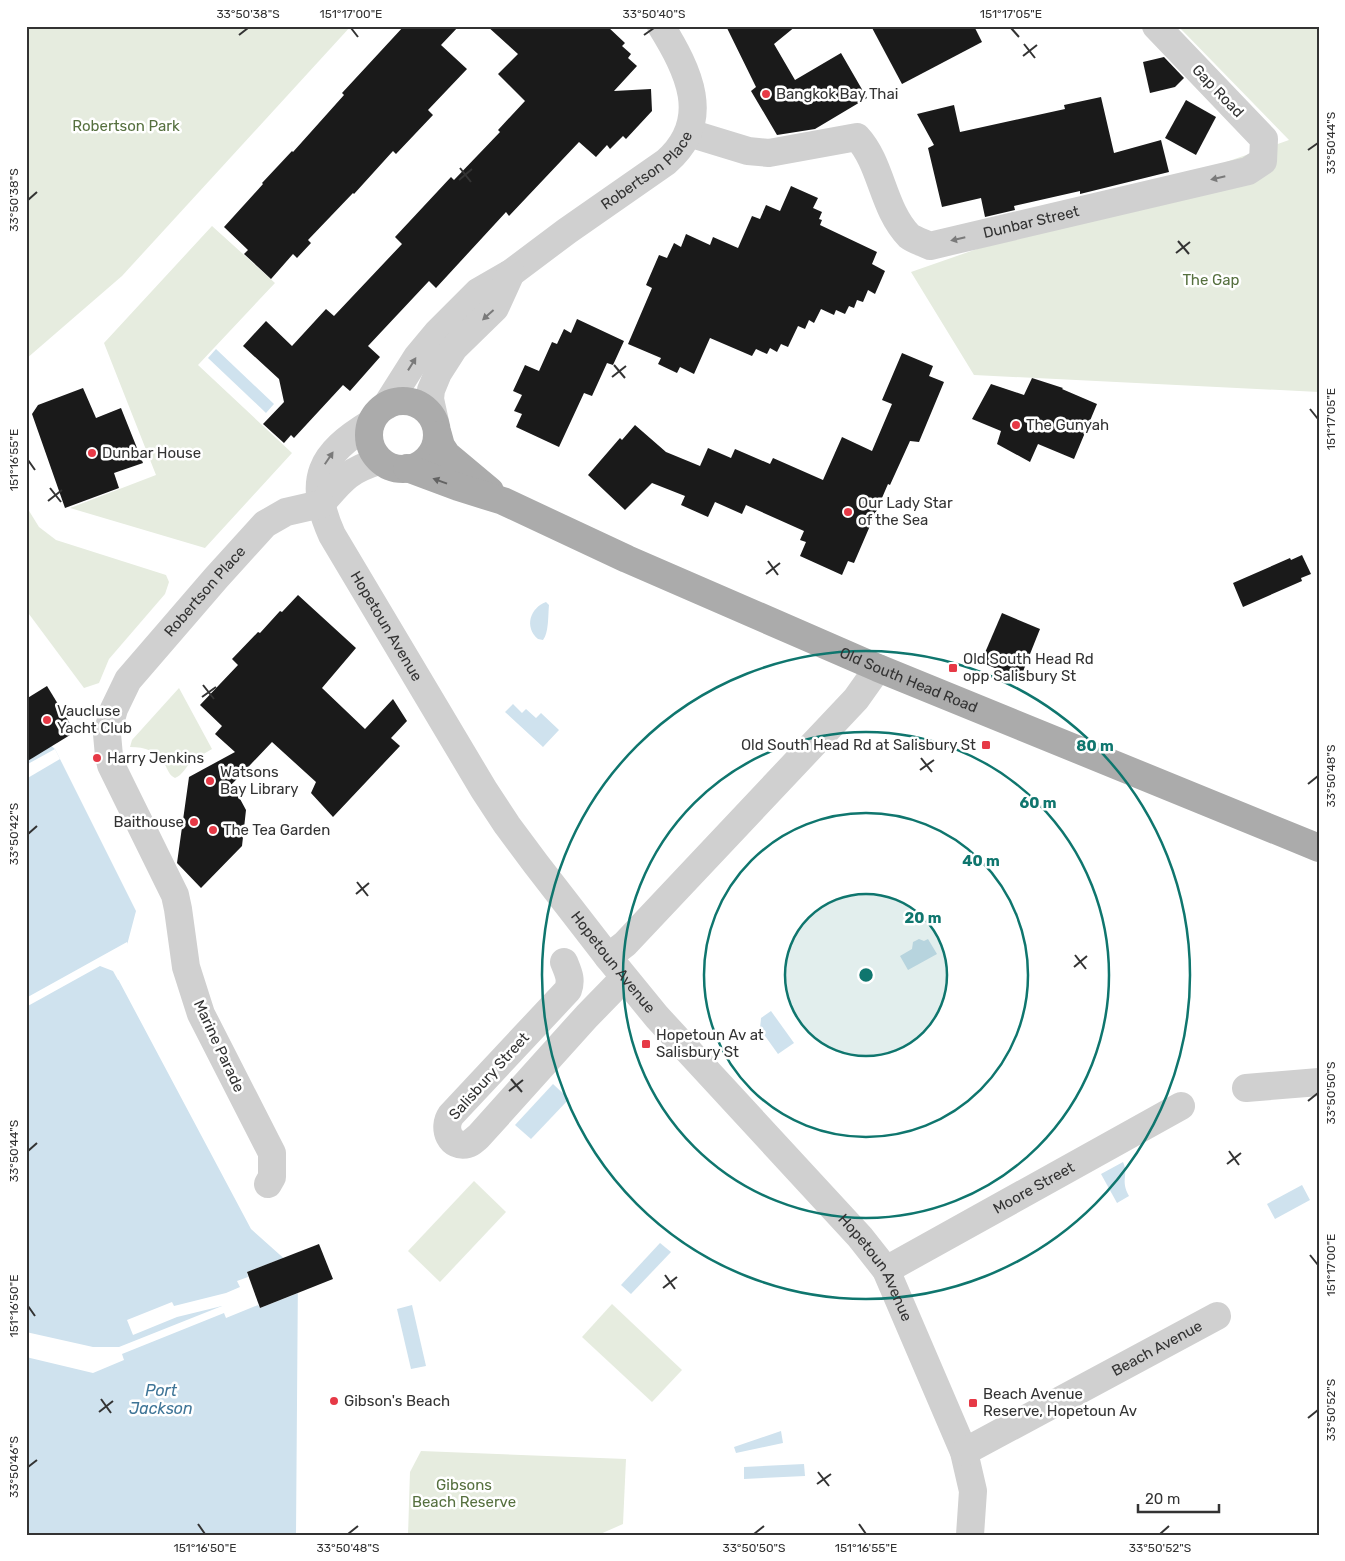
<svg xmlns="http://www.w3.org/2000/svg" width="1345" height="1561" font-family="Rubik,sans-serif">
	<style>
		.green { fill: #e6ecdf }
		.water { fill: #cfe2ee }
		.pier { fill: #fff }
		.building { fill: #1a1a1a }
		.lines { fill: none; stroke-linecap: round; stroke-linejoin: round }
		.minor { stroke: #d0d0d0; stroke-width: 28 }
		.major { stroke: #ababab; stroke-width: 28 }
		.oneway { fill: #7a7a7a }
		.oneway2 { fill: #636363 }
		.ticks { fill: none; stroke: #333; stroke-width: 2 }
		.ring { fill: none; stroke: #0f766e; stroke-width: 2.5 }
		.poi-dot { fill: #e63946; stroke: #fff; stroke-width: 2 }
		.labels { text-anchor: middle; stroke-width: 5; stroke-linejoin: round; paint-order: stroke }
		.street-label { font-size: 15px; fill: #333; stroke: #fff }
		.poi-label { font-size: 15px; fill: #333; stroke: #fff; text-anchor: start }
		.park-label { font-size: 15px; fill: #56703f; stroke: #fff }
		.water-label { font-size: 16px; font-style: italic; fill: #3f7597; stroke: #fff }
		.centre { fill: #0f766e; stroke: #fff; stroke-width: 2.5 }
		.ring-label { font-size: 15px; text-anchor: middle; font-weight: bold; fill: #0f766e; stroke: #fff; stroke-width: 5; stroke-linejoin: round; paint-order: stroke }
		.neatline { fill: none; stroke: #333; stroke-width: 2 }
		.ticks-label { font-size: 12px; text-anchor: middle; fill: #333 }
	</style>
	<rect width="100%" height="100%" fill="#fff"/>
	<g class="green">
		<path d="M26,26h325l-229,250 -96,83z"/>
		<path d="M1178,26h141v366l-345,-17 -63,-103 378,-132z"/>
		<path d="M212,226l63,57 -77,82 94,88 -87,95 -135,-40 86,-33 -52,-132z"/>
		<path d="M26,506l13,21 17,13 110,35 3,7 -4,12 -56,65 -10,24 -15,5 -58,-78z"/>
		<path d="M179,688l33,61c-6,4 -13,7 -19,11 -7,6 -10,15 -18,18 -6,-3 -7,-8 -10,-13 -8,-14 -19,-18 -35,-18l2,-7z"/>
		<path d="M474,1181l32,31 -66,70 -32,-31z"/>
		<path d="M612,1304l70,66 -30,32 -70,-65z"/>
		<path d="M421,1451l205,8 -3,65 -25,11h-190l2,-63z"/>
	</g>
	<g class="water">
		<path d="M216,349l58,55 -8,9 -58,-55z"/>
		<path d="M546,602l3,3c-1,10 0,28 -6,35l-5,-1c-14,-12 -8,-31 8,-37z"/>
		<path d="M513,704l9,9 4,-4 10,9 5,-5 18,17 -16,17 -38,-35z"/>
		<path d="M26,725l29,24 81,162 -18,68 133,250 47,42 -2,264h-270z"/>
		<path d="M919,939l5,2 4,-2 9,15 -29,16 -8,-14 12,-7 1,-7z"/>
		<path d="M771,1011l23,32 -16,11 -18,-25 1,-11z"/>
		<path d="M553,1084l16,15 -38,40 -16,-14z"/>
		<path d="M1123,1162c6,13 -3,18 6,34l-12,7 -16,-29z"/>
		<path d="M1302,1185l8,15 -35,19 -8,-15z"/>
		<path d="M660,1243l11,9 -40,42 -10,-9z"/>
		<path d="M412,1305l14,61 -15,3 -14,-60z"/>
		<path d="M781,1431l2,12 -47,10 -2,-6z"/>
		<path d="M804,1464l1,12 -61,3v-12z"/>
	</g>
	<g class="pier">
		<path d="M55,749l5,10 -34,20v-14z"/>
		<path d="M127,942l2,5 -8,32 -3,1 -5,-9 -13,-5 -74,41v-9z"/>
		<path d="M286,1257l14,13 1,22 -41,16 -2,-3 -32,13 -2,-5 -102,41 2,6 -31,13 -67,-16v-25l67,15h26l103,-41 -45,11 -44,18 -6,-15 45,-18 2,4 52,-13 14,-6 -3,-6 11,-4 -1,-5z"/>
	</g>
	<g class="building">
		<path d="M404,26h55l-18,19 26,24 -39,41 5,5 -37,39 -3,-3 -39,43 -1,-1 -45,47 3,3 -14,15 -4,-4 -22,25 -27,-25 4,-4 -24,-23 39,-43 -1,-1 30,-32 1,1 51,-57 -2,-2z"/>
		<path d="M487,26h120l18,17 -3,3 9,8 -3,4 9,8 -23,25 37,-2 1,22 -26,28 -3,-3 -13,13 -3,-4 -11,12 -17,-15 -70,74 -3,-4 -70,76 -7,-7 -61,65 12,11 -30,34 -7,-6 -49,53 -3,-3 -7,8 -21,-19 21,-22 -5,-23 -36,-33 23,-25 26,25 34,-37 8,7 68,-72 -7,-7 56,-60 3,3 46,-48 -2,-2 27,-29 -27,-27 20,-20z"/>
		<path d="M726,26h70l-22,18 21,36 46,-27 26,45 -52,31 -38,6 -26,-44 5,-4z"/>
		<path d="M871,26h103l8,16 -80,42z"/>
		<path d="M1164,57l20,21 -9,9 -25,6 -7,-31z"/>
		<path d="M1101,97l13,56 47,-13 8,32 -89,22v-3l-66,15 1,4 -30,7 -4,-19 -39,9 -14,-59 6,-3 -17,-31 37,-9 6,27 105,-23 -1,-4z"/>
		<path d="M1186,100l30,17 -20,38 -31,-17z"/>
		<path d="M791,186l27,12 -5,10 9,4 -3,7 3,1 -2,5 57,27 -5,12 13,7 -10,23 -7,-4 -5,12 -6,-2 -3,8 -5,-2 -4,8 -9,-4 -2,5 -13,-6 -7,14 -5,-3 -4,9 -7,-3 -10,21 -7,-3 -4,8 -7,-4 -3,6 -11,-5 -4,7 -42,-18 -16,36 -14,-7 -3,6 -19,-9 3,-6 -33,-14 24,-56 -6,-3 13,-30 8,3 7,-15 7,4 5,-13 24,11 3,-8 25,11 14,-32 8,3 6,-14 14,6z"/>
		<path d="M577,319l47,22 -11,24 -6,-2 -15,33 -8,-3 -25,54 -43,-20 6,-13 -8,-3 8,-16 -9,-4 12,-26 14,6 13,-29 5,2 7,-15 7,4z"/>
		<path d="M902,353l31,13 -4,10 15,6 -25,60 -9,-1 -20,44 -2,-1 -34,79 -6,-2 -6,14 -42,-19 6,-14 -6,-2 4,-9 -58,-26 -4,9 -27,-12 -7,15 -27,-12 4,-9 -33,-13 -27,27 -37,-35 32,-37 2,2 13,-15 31,27 34,14 8,-18 23,10 4,-9 35,15 3,-6 50,22 19,-43 30,14 20,-47 -10,-4z"/>
		<path d="M1032,378l31,10 -1,1 35,15 -23,55 -36,-15 -8,18 -33,-18 4,-13 -29,-12 19,-35 33,11z"/>
		<path d="M83,388l13,30 25,-10 22,55 -29,10 5,15 -54,20 -33,-94 6,-9z"/>
		<path d="M1302,555l9,19 -10,4 1,3 -59,26 -10,-24 57,-25 1,2z"/>
		<path d="M298,595l58,53 -34,40 43,41 28,-30 14,22 -16,17 9,8 -67,71 -22,-24 5,-11 -44,-40 -40,42 14,26 -4,36 -41,42 -24,-25 12,-86 46,-25 -20,-18 7,-8 -22,-21 38,-40 -6,-6 26,-27 2,1 20,-22 2,1z"/>
		<path d="M1002,613l38,16 -20,50 -39,-17z"/>
		<path d="M47,686l28,46 -49,30v-63z"/>
		<path d="M319,1244l14,35 -73,29 -13,-36z"/>
	</g>
	<g class="lines">
		<g class="minor">
			<path id="s1" d="M689,133l59,18 21,2 88,-16c25,27 25,71 52,99 5,4 15,7 21,10l318,-75 15,-10 1,-22 -108,-113"/>
			<path id="s2" d="M386,406l31,-49 20,-24 41,-41 33,-19 56,-42 99,-69c48,-42 22,-92 -5,-136"/>
			<path d="M435,422l-5,-23 1,-9 7,-17 16,-25 41,-40 16,-35"/>
			<path id="s3" d="M371,423c-51,31 -64,56 -39,112l152,255 23,35 29,39 72,93 49,60 203,220 26,33 78,182 9,39 -3,44"/>
			<path d="M321,504c21,-24 26,-33 58,-43"/>
			<path d="M608,957l17,-13 231,-245 22,-31"/>
			<path d="M564,962c4,10 8,17 4,28l-117,125c-9,13 -1,34 17,29 4,-1 7,-5 10,-7l109,-121 37,-38"/>
			<path d="M1246,1088l73,-6"/>
			<path id="s4" d="M268,1184l4,-7v-24l-71,-139 -15,-47 -8,-58 -3,-14 -64,-130 -2,-9 -2,-22 7,-25 14,-29 88,-102 49,-54 21,-12 35,-8"/>
			<path id="s5" d="M886,1270l295,-164"/>
			<path id="s6" d="M964,1452l253,-136"/>
		</g>
		<g class="major">
			<circle cx="403" cy="435" r="34"/>
			<path d="M438,435l3,11 6,9 43,36"/>
			<path id="s7" d="M407,468l51,19 45,14 124,58 251,109 441,180"/>
		</g>
	</g>
	<defs><path id="oneway-solid" d="M-6-.8H1V-3.2L6.5 0L1 3.2V.8H-6Z" transform="scale(1.25)"/></defs>
	<g class="oneway">
		<use href="#oneway-solid" transform="translate(1218 178) rotate(167)"/>
		<use href="#oneway-solid" transform="translate(958 239) rotate(167)"/>
		<use href="#oneway-solid" transform="translate(488 315) rotate(138)"/>
		<use href="#oneway-solid" transform="translate(412 364) rotate(-58)"/>
		<use href="#oneway-solid" transform="translate(329 458) rotate(-56)"/>
	</g>
	<use class="oneway2" href="#oneway-solid" transform="translate(440 481) rotate(-160)"/>
	<path class="ticks" d="M351,28l7,9M1011,28l8,9M239,35l9,-7M644,35l10,-7M1024,44l11,14M1023,56l14,-11M1308,150l10,-7M460,168l11,14M459,180l13,-11M28,200l9,-8M1178,241l11,13M1176,253l14,-11M614,365l11,13M612,377l14,-11M1310,409l8,10M28,460l7,10M50,488l11,14M48,501l14,-11M768,561l10,14M766,574l14,-11M203,685l11,14M202,697l14,-10M921,758l11,14M920,770l14,-10M1308,784l10,-8M28,834l9,-8M357,882l11,14M356,894l13,-11M1075,955l11,14M1074,967l13,-11M511,1079l11,13M509,1091l14,-11M1308,1101l10,-8M28,1151l9,-8M1229,1151l10,14M1227,1164l14,-11M1310,1255l8,10M665,1275l10,14M663,1288l14,-11M28,1306l7,10M101,1399l10,14M99,1412l14,-11M1308,1418l10,-8M28,1467l9,-7M818,1472l11,14M817,1484l14,-10M198,1524l7,10M859,1524l7,10M348,1534l10,-8M754,1534l10,-8M1160,1534l9,-8"/>
	<circle cx="866" cy="975" r="81" fill="#0f766e" fill-opacity=".12"/>
	<g class="ring">
		<circle cx="866" cy="975" r="81"/>
		<circle cx="866" cy="975" r="162"/>
		<circle cx="866" cy="975" r="243"/>
		<circle cx="866" cy="975" r="324"/>
	</g>
	<g class="poi-dot">
		<circle cx="766" cy="94" r="5"/>
		<circle cx="1016" cy="425" r="5"/>
		<circle cx="92" cy="453" r="5"/>
		<circle cx="848" cy="512" r="5"/>
		<rect x="948" y="663" width="10" height="10" rx="2.5"/>
		<circle cx="47" cy="720" r="5"/>
		<rect x="981" y="740" width="10" height="10" rx="2.5"/>
		<circle cx="97" cy="758" r="5"/>
		<circle cx="210" cy="781" r="5"/>
		<circle cx="194" cy="822" r="5"/>
		<circle cx="213" cy="830" r="5"/>
		<rect x="641" y="1039" width="10" height="10" rx="2.5"/>
		<circle cx="334" cy="1401" r="5"/>
		<rect x="968" y="1398" width="10" height="10" rx="2.5"/>
	</g>
	<g class="labels">
		<g class="street-label">
			<text transform="translate(1218 91) rotate(46)" y="5">Gap Road</text>
			<text dy="5" stroke="none"><textPath href="#s2" startOffset="356">Robertson Place</textPath></text>
			<text dy="5" stroke="none"><textPath href="#s1" startOffset="412">Dunbar Street</textPath></text>
			<text dy="5" stroke="none"><textPath href="#s4" startOffset="662">Robertson Place</textPath></text>
			<text dy="5" stroke="none"><textPath href="#s3" startOffset="242">Hopetoun Avenue</textPath></text>
			<text dy="5" stroke="none"><textPath href="#s7" startOffset="545">Old South Head Road</textPath></text>
			<text dy="5" stroke="none"><textPath href="#s3" startOffset="648">Hopetoun Avenue</textPath></text>
			<text transform="translate(219 1046) rotate(65)" y="5">Marine Parade</text>
			<text transform="translate(489 1076) rotate(-48)" y="5">Salisbury Street</text>
			<text dy="5" stroke="none"><textPath href="#s5" startOffset="169">Moore Street</textPath></text>
			<text dy="5" stroke="none"><textPath href="#s3" startOffset="1052">Hopetoun Avenue</textPath></text>
			<text dy="5" stroke="none"><textPath href="#s6" startOffset="219">Beach Avenue</textPath></text>
		</g>
		<g class="poi-label">
			<text x="776" y="99">Bangkok Bay Thai</text>
			<text x="1026" y="430">The Gunyah</text>
			<text x="102" y="458">Dunbar House</text>
			<text x="858" y="508">Our Lady Star<tspan x="858" dy="17">of the Sea</tspan></text>
			<text x="963" y="664">Old South Head Rd<tspan x="963" dy="17">opp Salisbury St</tspan></text>
			<text x="57" y="716">Vaucluse<tspan x="57" dy="17">Yacht Club</tspan></text>
			<text x="976" y="750" text-anchor="end">Old South Head Rd at Salisbury St</text>
			<text x="107" y="763">Harry Jenkins</text>
			<text x="220" y="777">Watsons<tspan x="220" dy="17">Bay Library</tspan></text>
			<text x="184" y="827" text-anchor="end">Baithouse</text>
			<text x="223" y="835">The Tea Garden</text>
			<text x="656" y="1040">Hopetoun Av at<tspan x="656" dy="17">Salisbury St</tspan></text>
			<text x="983" y="1399">Beach Avenue<tspan x="983" dy="17">Reserve, Hopetoun Av</tspan></text>
			<text x="344" y="1406">Gibson's Beach</text>
		</g>
		<g class="park-label">
			<text x="126" y="131">Robertson Park</text>
			<text x="1211" y="285">The Gap</text>
			<text x="464" y="1490">Gibsons<tspan x="464" dy="17">Beach Reserve</tspan></text>
		</g>
		<g class="water-label">
			<text x="161" y="1396">Port<tspan x="161" dy="18">Jackson</tspan></text>
		</g>
	</g>
	<circle cx="866" cy="975" r="8" class="centre"/>
	<g class="ring-label">
		<text x="1095" y="751">80 m</text>
		<text x="1038" y="808">60 m</text>
		<text x="981" y="866">40 m</text>
		<text x="923" y="923">20 m</text>
	</g>
	<rect width="1345" height="1561" fill="none" stroke="#ffffff" stroke-width="55"/>
	<path d="M1138 1504v8h81v-8" fill="none" stroke="#333333" stroke-width="2.5"/>
	<text x="1145" y="1504" font-size="15" fill="#333333" stroke="#ffffff" stroke-width="4" paint-order="stroke">20 m</text>
	<rect x="28" y="28" width="1290" height="1506" class="neatline"/>
	<g class="ticks-label">
		<text x="248" y="18">33°50'38"S</text>
		<text x="351" y="18">151°17'00"E</text>
		<text x="654" y="18">33°50'40"S</text>
		<text x="1011" y="18">151°17'05"E</text>
		<text transform="translate(1331 143) rotate(-90)" y="4">33°50'44"S</text>
		<text transform="translate(14 200) rotate(-90)" y="4">33°50'38"S</text>
		<text transform="translate(1331 419) rotate(-90)" y="4">151°17'05"E</text>
		<text transform="translate(14 460) rotate(-90)" y="4">151°16'55"E</text>
		<text transform="translate(1331 776) rotate(-90)" y="4">33°50'48"S</text>
		<text transform="translate(14 834) rotate(-90)" y="4">33°50'42"S</text>
		<text transform="translate(1331 1093) rotate(-90)" y="4">33°50'50"S</text>
		<text transform="translate(14 1151) rotate(-90)" y="4">33°50'44"S</text>
		<text transform="translate(1331 1265) rotate(-90)" y="4">151°17'00"E</text>
		<text transform="translate(14 1306) rotate(-90)" y="4">151°16'50"E</text>
		<text transform="translate(1331 1410) rotate(-90)" y="4">33°50'52"S</text>
		<text transform="translate(14 1467) rotate(-90)" y="4">33°50'46"S</text>
		<text x="205" y="1552">151°16'50"E</text>
		<text x="348" y="1552">33°50'48"S</text>
		<text x="754" y="1552">33°50'50"S</text>
		<text x="866" y="1552">151°16'55"E</text>
		<text x="1160" y="1552">33°50'52"S</text>
	</g>
</svg>
